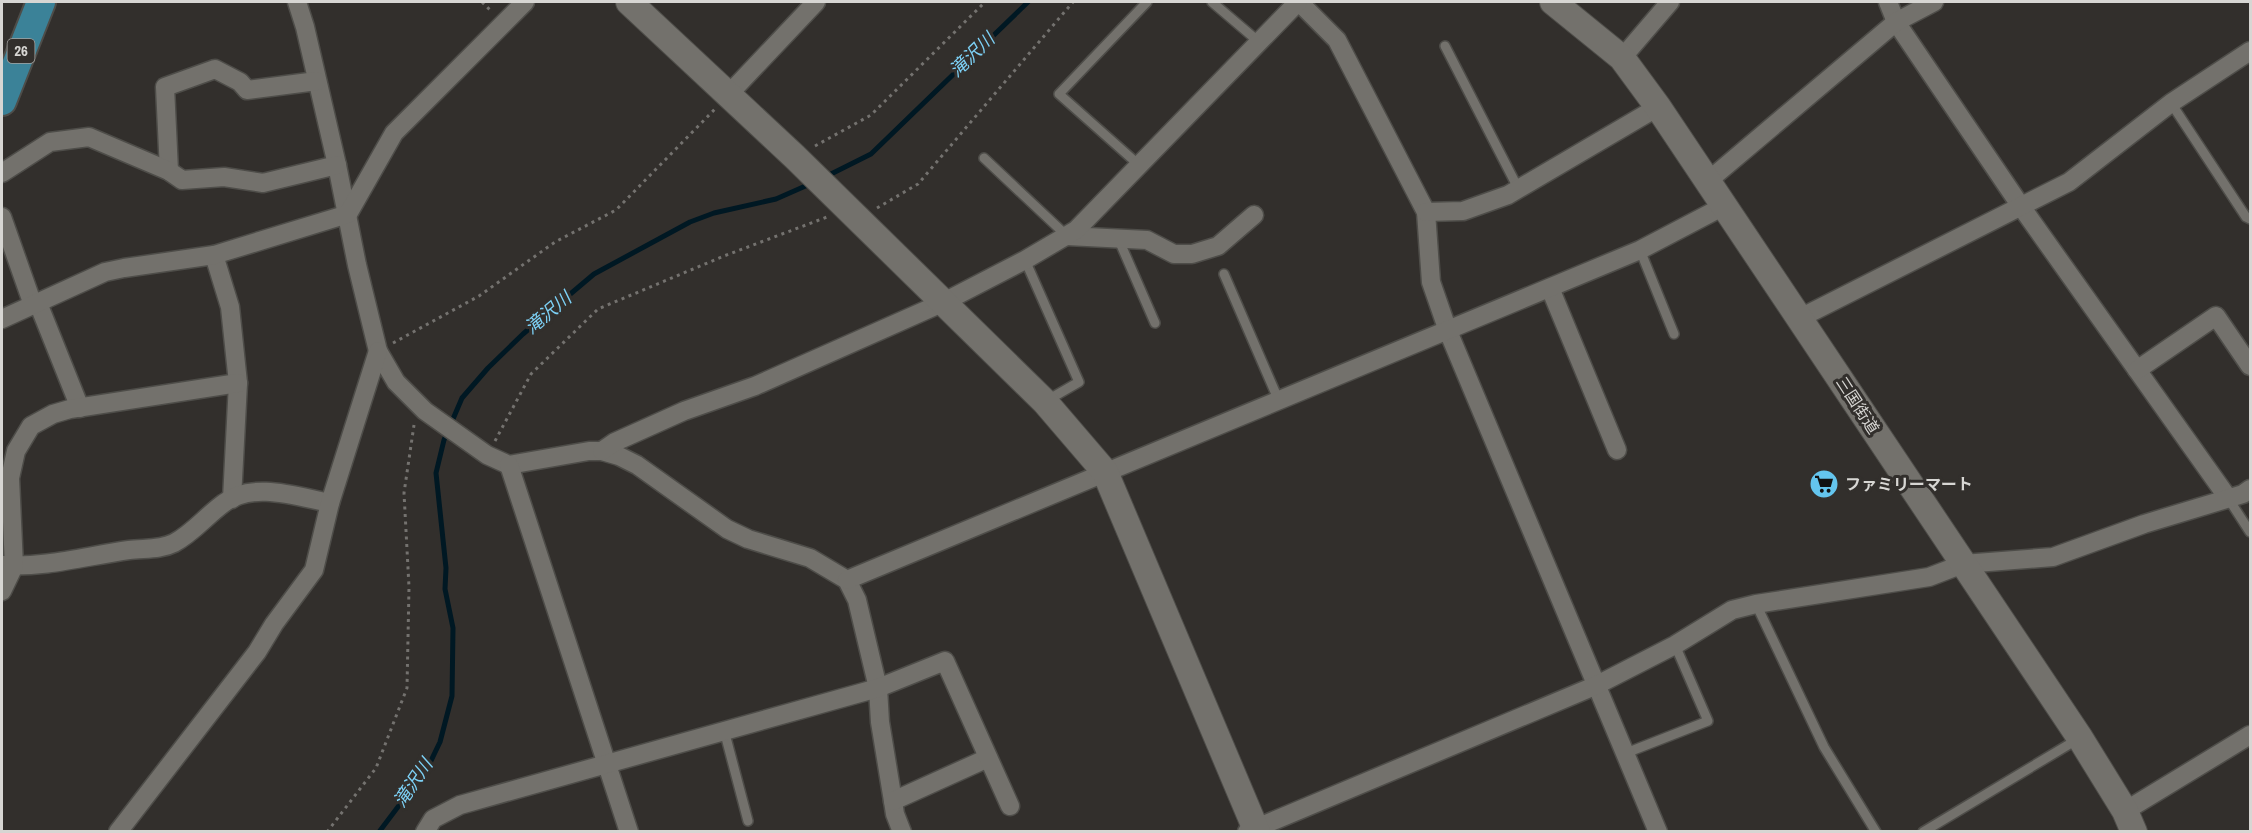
<svg xmlns="http://www.w3.org/2000/svg" width="2252" height="833" font-family="'Archivo Narrow','Noto Sans JP',sans-serif">
	<style>
		.lines { fill: none; stroke-linecap: round; stroke-linejoin: round }
		.stream { stroke: #001823; stroke-width: 5 }
		.lane-casing { stroke: #4e4d49; stroke-width: 12 }
		.street-casing { stroke: #4e4d49; stroke-width: 21 }
		.secondary-casing { stroke: #4e4d49; stroke-width: 28 }
		.primary-casing { stroke: #4e4d49; stroke-width: 32 }
		.path { stroke: #74726f; stroke-width: 3; stroke-dasharray: 3 4.5; stroke-linecap: butt }
		.lane { stroke: #73716c; stroke-width: 9 }
		.street { stroke: #73716c; stroke-width: 18 }
		.secondary { stroke: #73716c; stroke-width: 26 }
		.primary { stroke: #3b8298; stroke-width: 28 }
		.labels { text-anchor: middle; stroke-width: 6; stroke-linejoin: round; paint-order: stroke }
		.shield { fill: #322f2c; stroke: #a6a4a1; stroke-width: 1.5 }
		.shield-label { font-size: 15px; font-weight: bold; fill: #d7d6d3 }
		.street-label { font-size: 16px; fill: #d7d6d3; stroke: #322f2c }
		.poi-label { font-size: 16px; font-weight: bold; fill: #d7d6d3; stroke: #322f2c; text-anchor: start }
		.water-label { font-size: 18px; font-style: italic; fill: #7dd1f6; stroke: #322f2c }
	</style>
	<rect width="100%" height="100%" fill="#322f2c"/>
	<g class="lines">
		<g class="stream">
			<path d="M827,176l44,-22 157,-152"/>
			<path d="M379,832l49,-65 12,-25 12,-46 1,-68 -8,-39 1,-21 -10,-95 8,-33 18,-42 26,-30 35,-34 71,-60 96,-52 24,-9 62,-14 34,-15"/>
		</g>
		<g class="lane-casing">
			<g id="lane">
				<path d="M1212,2l47,40"/>
				<path d="M1445,46l73,142"/>
				<path d="M2171,103l75,114 4,2"/>
				<path d="M984,158l83,78"/>
				<path d="M1139,165l-80,-71 88,-92"/>
				<path d="M1118,238l37,85"/>
				<path d="M1640,250l34,84"/>
				<path d="M1025,260l54,122 -33,19"/>
				<path d="M1224,274l55,127"/>
				<path d="M2228,498l22,34"/>
				<path d="M1756,604l68,143 52,85"/>
				<path d="M724,730l24,91"/>
				<path d="M1626,753l82,-32 -33,-76"/>
				<path d="M1923,832l155,-93"/>
			</g>
		</g>
		<g class="street-casing">
			<g id="street">
				<path d="M297,2l8,25 32,138 20,100 21,86 18,31 29,29 62,44 22,10 80,-14h13l17,5 18,9 90,64 21,10 62,19 37,22 10,20 21,88 2,34 13,79 2,13 7,18"/>
				<path d="M1299,2l38,38 89,172 5,70 17,49 210,501"/>
				<path d="M1888,2l8,20 124,183 208,293"/>
				<path d="M1622,58l48,-56"/>
				<path d="M728,95l88,-93"/>
				<path d="M169,171l-4,-84 50,-18 25,13 7,8 70,-9"/>
				<path d="M2,173l48,-31 39,-5 80,34 13,9 42,-3 39,6 74,-18"/>
				<path d="M1708,181l188,-159 38,-20"/>
				<path d="M1426,212l37,-1 45,-16 150,-88"/>
				<path d="M2,217l31,88"/>
				<path d="M1067,236l80,4 27,14h18l26,-8 36,-31"/>
				<path d="M214,255l16,52 8,76 -6,116"/>
				<path d="M1550,288l67,162"/>
				<path d="M38,303l42,105"/>
				<path d="M1800,318l269,-136 102,-79 79,-52"/>
				<path d="M2,319l103,-47 19,-4 90,-13 134,-41 46,-81 131,-131"/>
				<path d="M2137,370l79,-54 34,50"/>
				<path d="M602,451l13,-9 69,-31 71,-25 187,-83 83,-43 51,-30 222,-228"/>
				<path d="M509,465l120,367"/>
				<path d="M2,565c43,3 84,-9 127,-15 15,-2 31,0 45,-7 19,-10 32,-27 50,-40 29,-22 74,-6 106,0"/>
				<path d="M847,580l793,-330 84,-44"/>
				<path d="M2,591l12,-25 -4,-88 6,-27 15,-25 22,-12 17,-5 168,-26"/>
				<path d="M893,801l95,-43"/>
				<path d="M2125,811l125,-76"/>
				<path d="M118,832l139,-180 17,-28 40,-54 16,-67 48,-152"/>
				<path d="M425,832l8,-13 27,-14 418,-117 67,-27 65,145"/>
				<path d="M1247,832l350,-147 78,-40 57,-35 24,-6 173,-27 34,-13 90,-7 91,-33 99,-30 7,-5"/>
			</g>
		</g>
		<g class="secondary-casing">
			<g id="secondary">
				<path d="M629,2l166,155 250,245 60,70 152,360"/>
				<path d="M1553,2l69,56 36,49 422,631 45,73 9,21"/>
			</g>
		</g>
		<g class="primary-casing">
			<path id="primary" d="M2,101l39,-99"/>
		</g>
		<g class="path">
			<path d="M482,2l9,9"/>
			<path d="M815,146l56,-31 114,-113"/>
			<path d="M877,208l41,-24 155,-182"/>
			<path d="M393,343l86,-47 76,-54 61,-32 99,-101"/>
			<path d="M495,441l36,-67 67,-65 126,-53 103,-39"/>
			<path d="M327,832l49,-64 31,-80 2,-101 -5,-94 10,-68"/>
		</g>
		<use href="#lane" class="lane"/>
		<use href="#street" class="street"/>
		<use href="#secondary" class="secondary"/>
		<use href="#primary" class="primary"/>
	</g>
	<defs>
		<g id="supermarket-disc" transform="scale(1.5)"><circle r="9.5" fill="#64c5ee" stroke="#322f2c"/><path d="M-6-5.5h2.5l.6 2H6L4.5 2H-2.5L-4.4-4H-6ZM-1.5 3.2a1.3 1.3 0 1 0 .1 0ZM3 3.2a1.3 1.3 0 1 0 .1 0Z" fill="#111"/></g>
	</defs>
	<g fill-rule="evenodd">
		<use href="#supermarket-disc" x="1824" y="484"/>
	</g>
	<g class="labels">
		<rect class="shield" x="7.5" y="39" width="27" height="24" rx="4.5"/>
		<g class="shield-label">
			<text x="21" y="56">26</text>
		</g>
		<g class="street-label">
			<text transform="translate(1858 405) rotate(57)" y="6">三国街道</text>
		</g>
		<g class="poi-label">
			<text x="1845" y="490">ファミリーマート</text>
		</g>
		<g class="water-label">
			<text transform="translate(972 55) rotate(-44)" y="6">滝沢川</text>
			<text transform="translate(548 313) rotate(-40)" y="6">滝沢川</text>
			<text transform="translate(413 783) rotate(-56)" y="6">滝沢川</text>
		</g>
	</g>
	<rect width="2252" height="833" fill="none" stroke="#d7d6d3" stroke-width="6"/>
</svg>
